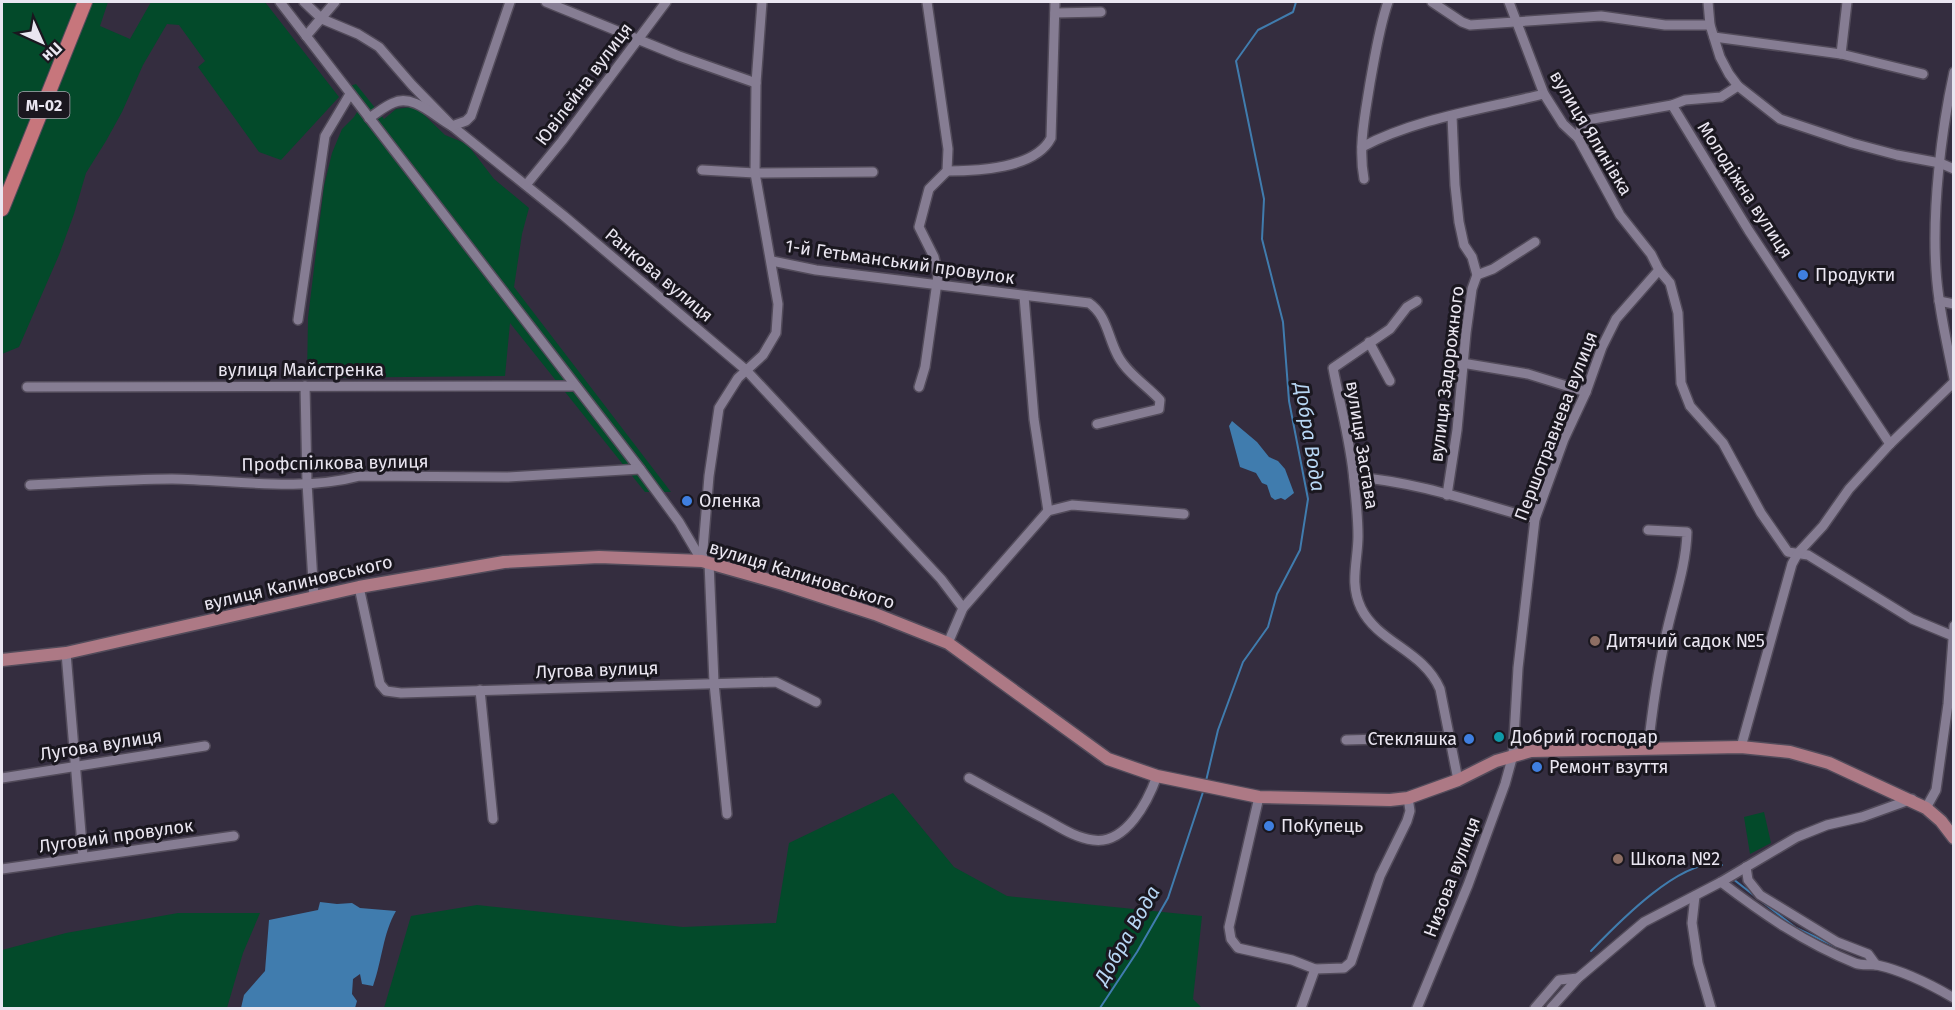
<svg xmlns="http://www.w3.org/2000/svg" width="1955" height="1010" font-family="'Fira Sans',sans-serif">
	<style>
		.green { fill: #034a2a }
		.water { fill: #407cae }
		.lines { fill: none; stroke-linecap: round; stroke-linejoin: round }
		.stream { stroke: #407cae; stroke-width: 2 }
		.minor-casing { stroke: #524b5a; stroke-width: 12 }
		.major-casing { stroke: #524b5a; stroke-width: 15 }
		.highway-casing { stroke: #524b5a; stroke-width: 16 }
		.minor { stroke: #867d93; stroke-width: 9 }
		.major { stroke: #ad7985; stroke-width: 12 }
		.highway { stroke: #c7767c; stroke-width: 14 }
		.shop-dot { fill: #3f7fe0; stroke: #1a171f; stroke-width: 2 }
		.education-dot { fill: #8d6e63; stroke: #1a171f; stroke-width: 2 }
		.culture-dot { fill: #0f9aa8; stroke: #1a171f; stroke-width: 2 }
		.labels { text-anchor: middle; stroke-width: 6; stroke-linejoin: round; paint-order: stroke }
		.shield { fill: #1a171f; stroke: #aca8b2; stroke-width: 1.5 }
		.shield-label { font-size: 16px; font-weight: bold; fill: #eae6f1 }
		.street-label { font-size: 18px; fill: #eae6f1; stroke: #1a171f }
		.poi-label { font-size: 18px; fill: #eae6f1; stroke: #1a171f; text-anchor: start }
		.water-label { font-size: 20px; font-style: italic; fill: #b7d6f3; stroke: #1a171f }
	</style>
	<rect width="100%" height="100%" fill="#342d3f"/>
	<g class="green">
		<path d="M2,2h106l-8,24 30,13 21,-37h114l74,95 -58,63 -22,-8 -61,-85 7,-6 -26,-36 -12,-1 -24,41 -21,47 -16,29 -20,32 -12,41 -15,41 -40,92 -17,7z"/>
		<path d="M356,84l28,35 12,-10 16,-2 7,3 26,25 22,9 27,35 35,29 -7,26 -8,53 157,205h-26l-135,-169 -5,53 -198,2 1,-60 16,-132 8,-33 10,-24 12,-12 5,-8 -9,-23z"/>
		<path d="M893,793l61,74 53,29 195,20 -9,83 9,9h-818l27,-92 66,-11 206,22 93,-4 13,-80z"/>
		<path d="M1764,812l7,31 -21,11 -6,-37z"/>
		<path d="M178,913h82l-17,40 -16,55h-225v-58l64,-17z"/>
	</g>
	<g class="water">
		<path d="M1232,421l25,21 12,15 9,4 7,8 9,24 -9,7 -4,-2 -6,2 -4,-3 -4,-12 -5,-2 -6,-10 -16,-6 -11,-41z"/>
		<path d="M320,902l17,2 15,-1 8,5 36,3c-13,22 -14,50 -23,75l-11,-2 -2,-10 -7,5 -1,15 5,7 -2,7h-114l3,-13 21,-24 4,-51 49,-10z"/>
	</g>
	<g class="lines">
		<g class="stream">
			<path d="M1206,781l12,-51 25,-68 25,-35 9,-33 23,-44 8,-51 -19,-98 -6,-79 -21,-83 2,-40 -28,-138 22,-31 35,-18 3,-10"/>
			<path d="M1733,879l63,49 41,19"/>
			<path d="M1591,951c25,-26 92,-96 131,-86"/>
			<path d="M1100,1008l37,-56 31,-54 36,-109"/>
		</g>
		<g class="minor-casing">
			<g id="minor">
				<path d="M280,2l360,467 39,53 23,39"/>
				<path d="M304,2l18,17 36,15 21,13 33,38 40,41 112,90 182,154 195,209 22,29"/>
				<path d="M546,2l133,54 77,27"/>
				<path d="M1432,2l30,20 8,3 131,-9 64,9h45"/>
				<path d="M1509,2l35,92 19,30 15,14 42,77 31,39 8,16 11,13 8,30 3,70 9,23 33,37 38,70 27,39 20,3 104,64 41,17"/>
				<path d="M1708,2l2,23 10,32 9,17 9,12 42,33 72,24 45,12 43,8 14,6"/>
				<path d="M1055,13l46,-1"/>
				<path d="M306,36l29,-34"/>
				<path d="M1714,37l127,17 82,20"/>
				<path d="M1841,54l6,-52"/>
				<path d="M1954,72c-13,59 -22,138 -18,198 2,36 11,73 18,109"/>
				<path d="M1672,105l77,126 141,213"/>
				<path d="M369,118c8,-5 16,-12 24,-15 20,-10 42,14 59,23l14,-5 5,-5 39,-114"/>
				<path d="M1578,138l4,-13 5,-5 85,-15 13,-5 36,-3 17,-11"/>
				<path d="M1362,147c55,-29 122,-38 182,-53"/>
				<path d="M702,170l53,3 118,-1"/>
				<path d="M947,171c30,0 88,-2 104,-33l4,-136"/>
				<path d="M1364,179c-6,-32 1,-64 6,-96 5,-27 9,-55 18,-81"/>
				<path d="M526,185l36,-44 104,-139"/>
				<path d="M772,261l44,9 273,33c18,12 19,35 29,53 9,17 29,30 42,44l-1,9 -62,15"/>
				<path d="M1477,275l16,-6 42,-27"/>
				<path d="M1024,296l10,123 14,92"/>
				<path d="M1417,301l-10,6 -17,22 -57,39c7,37 18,75 21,113 2,18 4,37 4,55 0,25 -9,47 3,72 17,35 62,42 79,81l18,91"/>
				<path d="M1939,301l15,3"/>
				<path d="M298,320l27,-184 25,-42"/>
				<path d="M1369,342l21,39"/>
				<path d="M1462,363l66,11 58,18"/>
				<path d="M305,386l2,97 7,115"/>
				<path d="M27,387l548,-1"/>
				<path d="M919,387l6,-20 13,-92 -4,-18 -15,-30 10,-38 18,-18 1,-22 -21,-147"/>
				<path d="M1354,477c60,4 123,26 181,42"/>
				<path d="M30,485c47,-2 95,-6 142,-6 62,1 128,13 188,-3l148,1 132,-8"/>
				<path d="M1447,495l10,-65 9,-97 6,-44 5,-14 -5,-18 -8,-12 -5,-23 -4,-37 -3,-69"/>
				<path d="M1648,530l39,2c-1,37 -15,72 -22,108 -8,36 -13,72 -17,109"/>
				<path d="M702,561l7,-85 10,-68 19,-30 25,-23 13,-22 2,-29 -23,-131 1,-90 6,-81"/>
				<path d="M709,562l5,121 13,131"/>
				<path d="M359,587l21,97 6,7 15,2 375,-11 40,20"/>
				<path d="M948,643l15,-35 85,-97 24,-6 112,9"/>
				<path d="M66,653l17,204"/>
				<path d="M480,690l13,129"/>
				<path d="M1346,740l104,-3"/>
				<path d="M1741,747l51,-183 6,-11 25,-27 26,-37 41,-45 64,-62"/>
				<path d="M2,778l203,-32"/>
				<path d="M969,778c24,13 49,27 74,40 15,8 32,20 50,22 33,5 55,-39 64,-64"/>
				<path d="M1259,797l-30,130 2,12 7,9 54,12 23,9 -14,39"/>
				<path d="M1926,808l10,-18 12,-86 6,-78"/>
				<path d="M1746,867l2,13 12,15 77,47 31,12 8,11"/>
				<path d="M2,869l232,-33"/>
				<path d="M1721,882l76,-45 30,-12 35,-8 50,-18"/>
				<path d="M1695,896l-3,27 6,40 13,45"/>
				<path d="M1315,969l29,-1 7,-6 29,-86 27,-55 3,-10 -2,-13"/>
				<path d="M1417,1008l51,-123 37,-101 8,-29 5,-87 17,-149 29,-80 22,-47 16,-45 14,-28 43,-49"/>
				<path d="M1535,1008l24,-28 19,-2"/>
				<path d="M1551,1008l27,-30 66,-56 77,-40c42,32 84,61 134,81 7,3 15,1 22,2 27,6 53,19 77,33"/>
			</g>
		</g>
		<g class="major-casing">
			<path id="major" d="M2,660l64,-7 293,-66 145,-25 95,-5 103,4 81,23 92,30 73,29 160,116 49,17 102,21 131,3 18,-2 50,-18 38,-19 35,-10 210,-4 49,5 39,11 97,45 15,13 13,17"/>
		</g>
		<g class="highway-casing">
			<path id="highway" d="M2,209l83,-207"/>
		</g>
		<use href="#minor" class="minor"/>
		<use href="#major" class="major"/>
		<use href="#highway" class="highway"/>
	</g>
	<g class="shop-dot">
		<circle cx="1803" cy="275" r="6"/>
		<circle cx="687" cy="501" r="6"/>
		<circle cx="1469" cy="739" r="6"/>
		<circle cx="1537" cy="767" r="6"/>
		<circle cx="1269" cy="826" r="6"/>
	</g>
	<g class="education-dot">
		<circle cx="1595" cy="641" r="6"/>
		<circle cx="1618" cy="859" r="6"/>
	</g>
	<circle class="culture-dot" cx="1499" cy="737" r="6"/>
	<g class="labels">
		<rect class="shield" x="18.5" y="92" width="51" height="26" rx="4.5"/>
		<g class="shield-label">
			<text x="44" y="111">М-02</text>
		</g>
		<g class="street-label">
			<text transform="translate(584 84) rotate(-53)" y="6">Ювілейна вулиця</text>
			<text transform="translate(1591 133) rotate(59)" y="6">вулиця Ялинівка</text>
			<text transform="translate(1745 190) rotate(57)" y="6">Молодіжна вулиця</text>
			<text transform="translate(900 262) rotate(8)" y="6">1-й Гетьманський провулок</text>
			<text transform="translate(659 275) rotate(40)" y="6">Ранкова вулиця</text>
			<text x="301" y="376">вулиця Майстренка</text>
			<text transform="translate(1447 374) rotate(-83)" y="6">вулиця Задорожного</text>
			<text transform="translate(1556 426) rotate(-69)" y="6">Першотравнева вулиця</text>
			<text transform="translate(1362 445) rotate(81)" y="6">вулиця Застава</text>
			<text transform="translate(335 463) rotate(-1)" y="6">Профспілкова вулиця</text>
			<text transform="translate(802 575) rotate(17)" y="6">вулиця Калиновського</text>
			<text transform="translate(298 583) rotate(-13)" y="6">вулиця Калиновського</text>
			<text transform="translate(597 670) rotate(-2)" y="6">Лугова вулиця</text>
			<text transform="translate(101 745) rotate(-9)" y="6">Лугова вулиця</text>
			<text transform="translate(116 836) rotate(-8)" y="6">Луговий провулок</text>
			<text transform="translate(1452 877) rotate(-69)" y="6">Низова вулиця</text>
		</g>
		<g class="poi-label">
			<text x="1815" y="281">Продукти</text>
			<text x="699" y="507">Оленка</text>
			<text x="1607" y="647">Дитячий садок №5</text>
			<text x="1511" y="743">Добрий господар</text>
			<text x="1457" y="745" text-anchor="end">Стекляшка</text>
			<text x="1549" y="773">Ремонт взуття</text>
			<text x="1281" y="832">ПоКупець</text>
			<text x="1630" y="865">Школа №2</text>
		</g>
		<g class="water-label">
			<text transform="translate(1310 437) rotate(81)" y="7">Добра Вода</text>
			<text transform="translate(1127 935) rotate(-60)" y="7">Добра Вода</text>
		</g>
	</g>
	<rect width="1955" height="1010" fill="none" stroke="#eae6f1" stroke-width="6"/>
	<g transform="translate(42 42) rotate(135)" stroke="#1a171f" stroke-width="4.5" paint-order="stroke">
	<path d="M0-4.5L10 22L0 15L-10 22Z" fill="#eae6f1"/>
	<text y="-9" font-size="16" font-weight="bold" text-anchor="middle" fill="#eae6f1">Пн</text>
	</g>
</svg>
